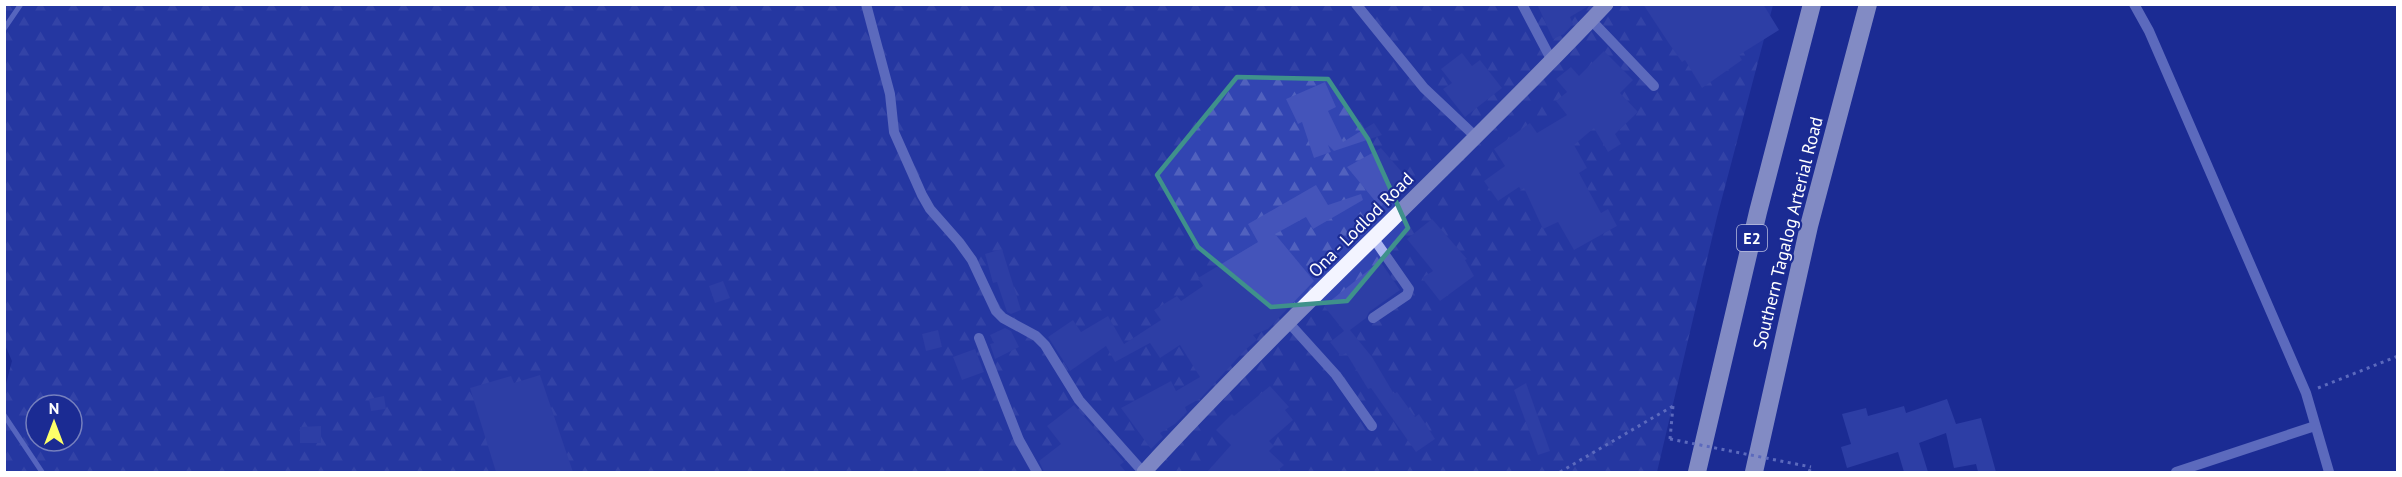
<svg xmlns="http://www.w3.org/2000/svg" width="2402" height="477" font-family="'PT Sans',sans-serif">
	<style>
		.forest { fill: url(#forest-firs); fill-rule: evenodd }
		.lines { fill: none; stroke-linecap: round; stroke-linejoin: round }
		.stream { stroke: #9eacf1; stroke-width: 5 }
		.building { fill: #4454ba }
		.path { stroke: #abb5ef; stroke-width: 3; stroke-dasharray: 3 4.5; stroke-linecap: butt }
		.minor { stroke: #abb5ef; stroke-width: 10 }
		.major { stroke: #f3f4ff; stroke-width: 15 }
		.highway { stroke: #fff; stroke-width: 18 }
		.path-bridge { stroke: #abb5ef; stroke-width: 3; stroke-dasharray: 3 4.5; stroke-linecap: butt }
		.marked { fill: none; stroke: #3f918b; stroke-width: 4.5; stroke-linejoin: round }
		.labels { text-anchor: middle; stroke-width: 4.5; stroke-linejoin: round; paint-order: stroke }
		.shield { fill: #1b2b93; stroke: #bbbfdf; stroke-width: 1.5 }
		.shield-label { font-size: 16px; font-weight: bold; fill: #fff }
		.street-label { font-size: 18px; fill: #fff; stroke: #1b2b93 }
	</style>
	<defs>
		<pattern id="forest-firs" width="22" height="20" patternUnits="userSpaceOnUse" patternTransform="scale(1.5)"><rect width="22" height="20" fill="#3245b2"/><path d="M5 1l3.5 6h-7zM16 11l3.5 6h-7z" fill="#5161be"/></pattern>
	</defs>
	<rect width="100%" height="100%" fill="#1b2b93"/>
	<path class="forest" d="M5,5h1768l-56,212 -60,255h-1652v-84l7,-27 -7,-16zM36,405h36v36h-36z"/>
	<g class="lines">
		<g class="stream">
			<path d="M4,29l17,-25"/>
			<path d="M4,415l38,57"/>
		</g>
	</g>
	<g class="building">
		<path d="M1537,4h55l-22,13 3,7 -9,10 -11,5z"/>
		<path d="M1643,4h120l16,26 -40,25 3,5 -40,28 -17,-28 -3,2 -12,-17z"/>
		<path d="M1604,51l29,29 -13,13 18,19 -23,22 6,10 -13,8 -14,-24 -20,17 13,23 -8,5 22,40 7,-4 9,17 -43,24 -16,-28 -15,7 -19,-41 -3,2 -2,-3 -21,14 -14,-20 21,-15 -11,-17 36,-26 7,10 30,-18 -11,-14 11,-9 -11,-13 15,-12 8,9z"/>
		<path d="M1462,53l10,13 8,-6 22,28 -37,29 -22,-28 9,-6 -11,-14z"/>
		<path d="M1325,82l11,25 -8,4 15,31 31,-19 8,12 -48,16 -6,-6 3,7 -17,6 -12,-36 -4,2 -12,-25z"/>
		<path d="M1381,148l32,37 -18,15 -3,-3 -12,10 -33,-40z"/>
		<path d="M1316,185l12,20 33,-11 2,6 -50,29 -7,-12 -31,17 39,47 -46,48 -15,6 4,5 -13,11 -43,47 -16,9 2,5 -12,12 -15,9 3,4 -12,12 -30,-41 50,-27 5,10 24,-14 -20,-32 -20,13 -10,-15 -35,19 -9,-16 -36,25 -22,-34 25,-17 8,12 27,-16 16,28 37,-24 -7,-10 23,-14 4,5 22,-15 -5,-8 60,-36 -10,-18z"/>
		<path d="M1432,219l35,40 -2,1 9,16 -34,25 -18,-23 11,-7 -26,-32z"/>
		<path d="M1002,249l19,61 -10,4 -4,-2 -10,-30 -4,1 -8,-29z"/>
		<path d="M1380,261l20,29 -31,22 -3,6 -16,12 22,27 22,37 3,-2 18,25 4,-3 16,25 -19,13 -45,-64 -3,1 -22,-36 -5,3 -11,-14 14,-11 -20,-25z"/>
		<path d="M723,281l7,17 -15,5 -6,-17z"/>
		<path d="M1005,328l6,3 8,16 -24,12 -5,-15 4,-1 -4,-8z"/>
		<path d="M938,330l4,17 -16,4 -4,-17z"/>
		<path d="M975,349l9,23 -22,8 -9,-23z"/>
		<path d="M540,375l33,97h-77l-26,-84 41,-12 3,7z"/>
		<path d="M1526,383l24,68 -12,4 -24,-65z"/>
		<path d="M1270,386l19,21 -4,3 8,10 -24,21 5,5 -5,5 15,14 -8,7h-69l24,-27 -15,-15 16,-16 2,2z"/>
		<path d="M384,396l2,13 -15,2 -2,-12z"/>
		<path d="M1947,399l9,25 25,-6 15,54h-18l-2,-8 -22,4 -8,-35 -27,10 9,29h-24l-6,-20 -51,16 -6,-21 10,-3 -9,-30 24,-6 2,8 36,-10 2,7z"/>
		<path d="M1074,405l50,57 -4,3 6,7h-82l-5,-11 22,-17 -14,-18z"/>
		<path d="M321,426v17h-21v-16z"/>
	</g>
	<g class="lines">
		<g class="path">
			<path d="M2318,388l80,-32"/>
			<path d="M1670,439l3,-33"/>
			<path d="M1560,472l113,-66"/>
			<path d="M1809,472l2,-5"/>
		</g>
		<g class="minor">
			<path d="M866,4l24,90 4,38 28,63 8,14 29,33 13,18 24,51 7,7 33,18 9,9 34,55 64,72"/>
			<path d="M1356,4l68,84 53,50"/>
			<path d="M1522,4l30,57"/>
			<path d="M2134,4l15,27 157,362 23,79"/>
			<path d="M1591,20l63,66"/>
			<path d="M1373,318l34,-23 2,-6 -35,-50"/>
			<path d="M1289,323l47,52 36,51"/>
			<path d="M979,338l40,102 18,32"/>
			<path d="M2176,472l139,-46"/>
		</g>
		<path class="major" d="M1144,472c148,-161 311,-308 462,-468"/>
		<g class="highway">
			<path d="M1697,472l61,-260 54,-208"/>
			<path d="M1754,472l55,-246 59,-222"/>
		</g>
		<path class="path-bridge" d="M1670,439l141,28"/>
	</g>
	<path d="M0 0H2402V477H0ZM1237,77l91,2 40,60 40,89 -61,73 -76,6 -73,-60 -41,-72z" fill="#1b2b93" fill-opacity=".55" fill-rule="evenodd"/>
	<path class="marked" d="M1237,77l91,2 40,60 40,89 -61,73 -76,6 -73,-60 -41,-72z"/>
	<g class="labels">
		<rect class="shield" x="1737" y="225" width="30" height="26" rx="4.5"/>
		<g class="shield-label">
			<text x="1752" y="244">E2</text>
		</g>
		<g class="street-label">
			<text transform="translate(1361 225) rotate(-45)" y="6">Ona - Lodlod Road</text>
			<text transform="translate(1788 233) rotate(-76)" y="6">Southern Tagalog Arterial Road</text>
		</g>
	</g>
	<rect width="2402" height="477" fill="none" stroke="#ffffff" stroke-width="12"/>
	<g transform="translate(54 423)"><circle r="28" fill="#1b2b93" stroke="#7680be" stroke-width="1.5"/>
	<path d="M0-4.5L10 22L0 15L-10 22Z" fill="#fdff69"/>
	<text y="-9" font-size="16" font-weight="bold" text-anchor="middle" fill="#ffffff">N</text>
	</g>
</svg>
